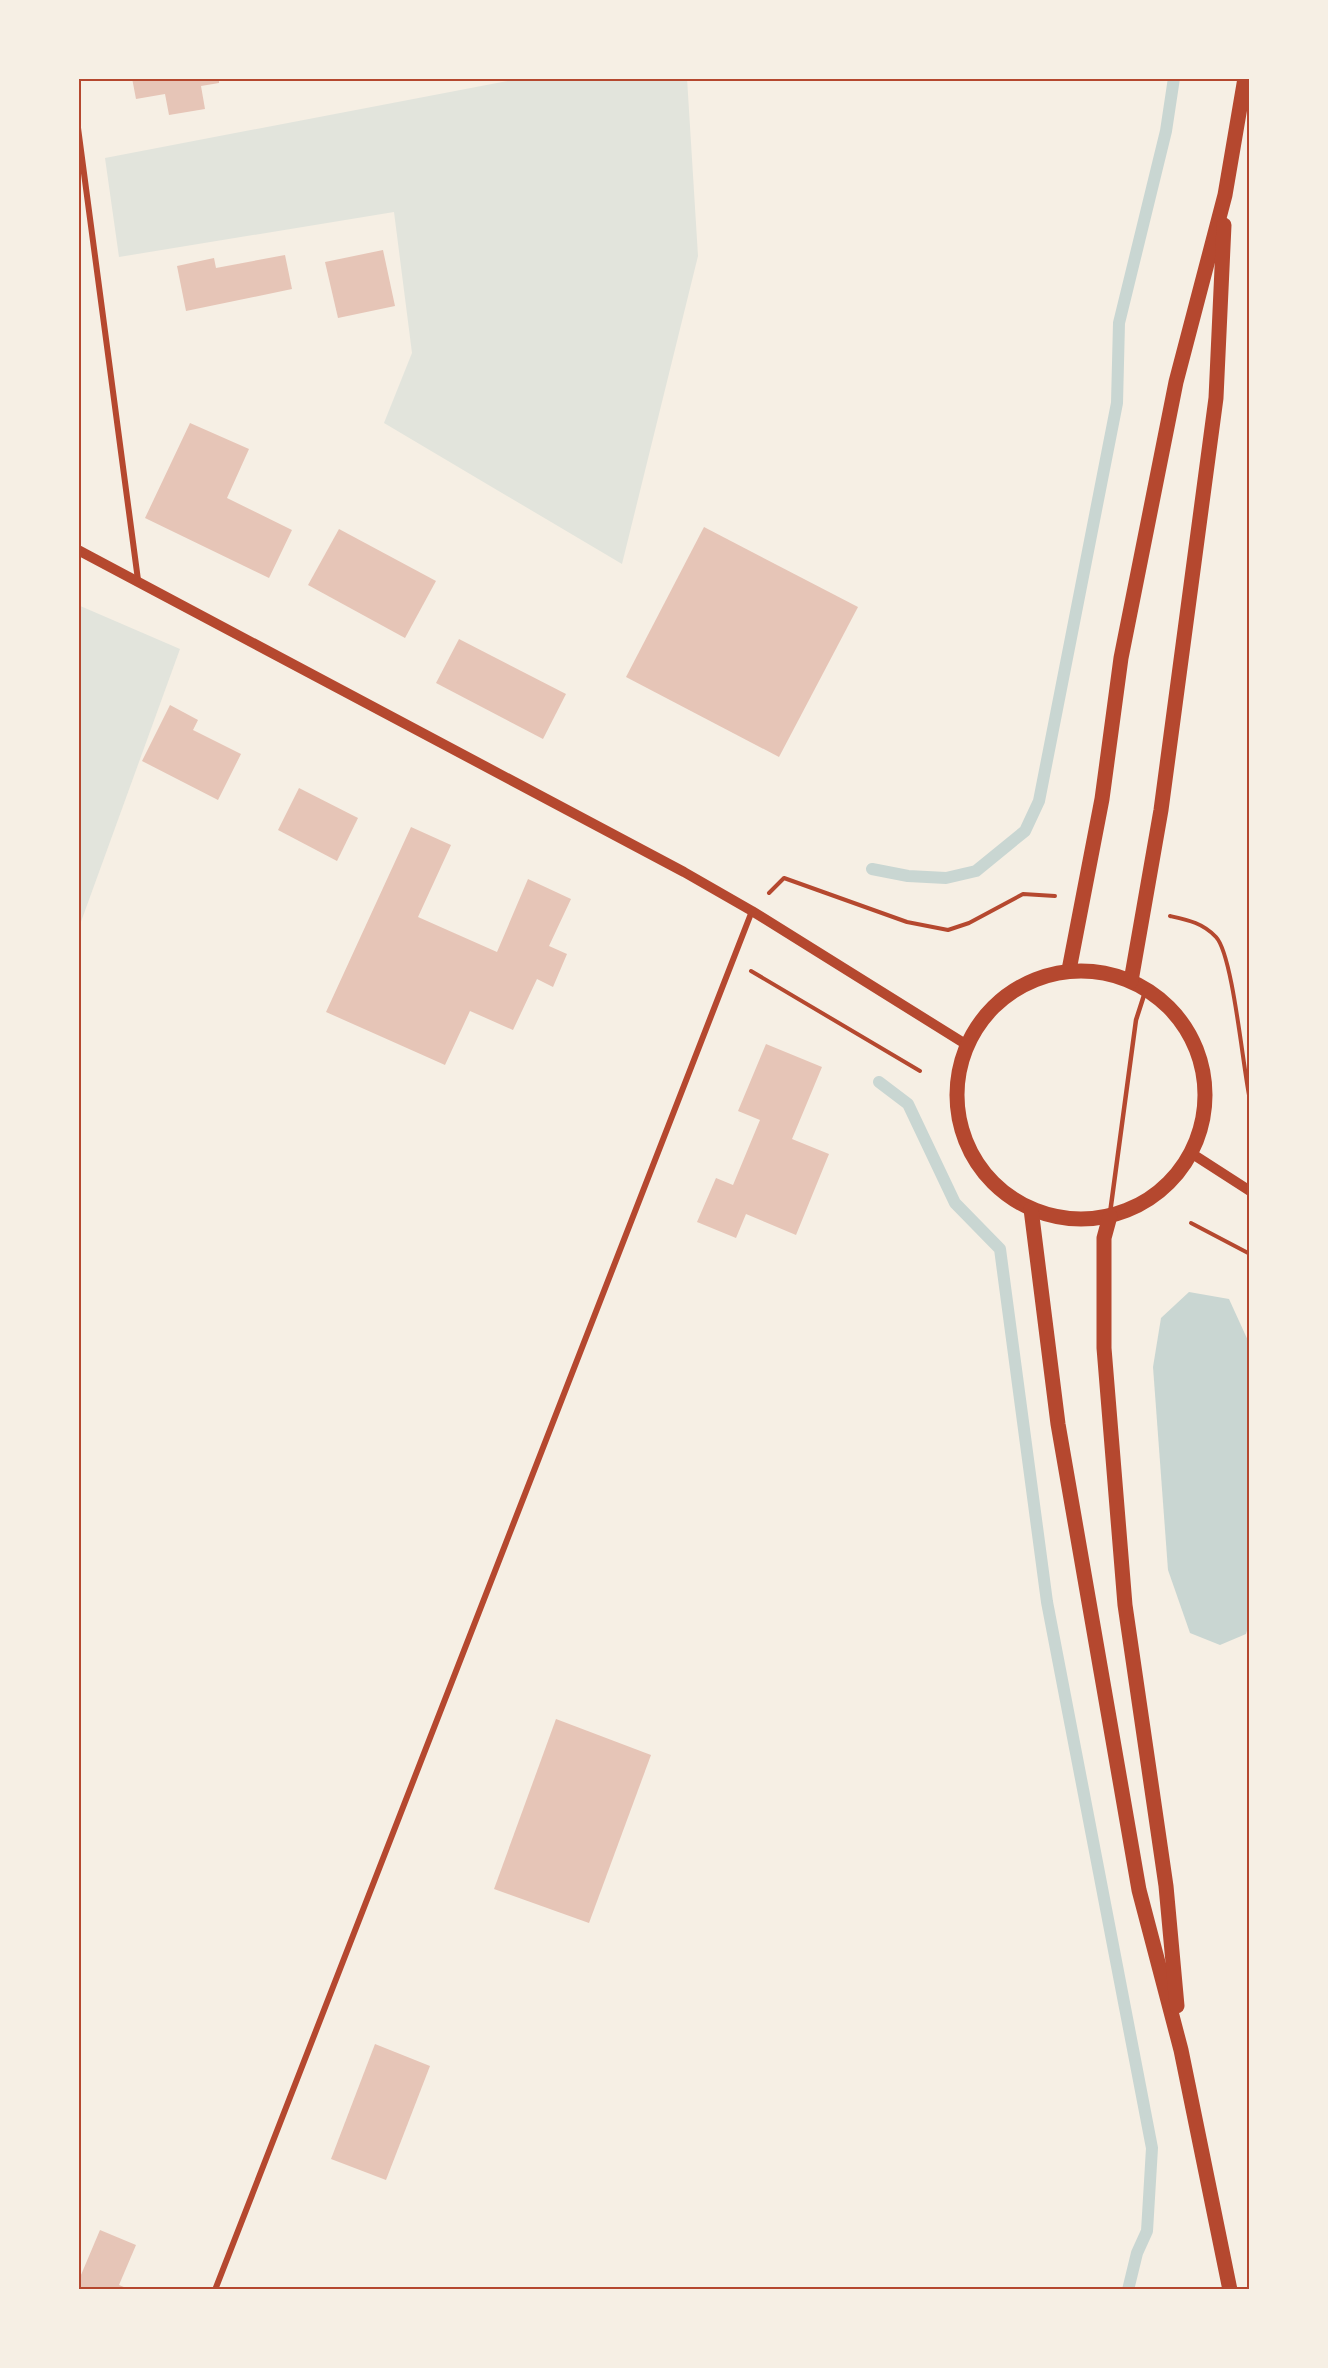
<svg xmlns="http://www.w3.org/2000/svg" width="1328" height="2368" font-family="'Open Sans',sans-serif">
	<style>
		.green { fill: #e2e4dc }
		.water { fill: #c9d6d2 }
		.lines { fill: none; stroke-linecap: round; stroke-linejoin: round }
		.stream { stroke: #c9d6d2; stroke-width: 12 }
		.building { fill: #e6c5b7 }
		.path { stroke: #b5482f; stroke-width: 4 }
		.service { stroke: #b5482f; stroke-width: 4.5 }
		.minor { stroke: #b5482f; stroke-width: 6 }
		.tertiary { stroke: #b5482f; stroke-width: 10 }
		.primary { stroke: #b5482f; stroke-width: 15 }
		.neatline { fill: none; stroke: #b5482f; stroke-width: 2 }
	</style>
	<rect width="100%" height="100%" fill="#f6efe4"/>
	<g class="green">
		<path d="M523,78h164l11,178 -76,308 -238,-141 28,-70 -18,-141 -275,45 -14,-99z"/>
		<path d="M78,605l102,44 -102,281z"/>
	</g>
	<path class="water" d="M1189,1292l40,7 21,46v274l-4,15 -26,11 -30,-12 -22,-63 -15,-203 8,-49z"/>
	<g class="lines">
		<g class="stream">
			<path d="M872,869l36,7 38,2 30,-7 49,-40 14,-30 78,-398 2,-80 47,-192 8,-53"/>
			<path d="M879,1082l29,22 47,99 45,46 47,353 105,546 -5,83 -10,22 -9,37"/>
		</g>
	</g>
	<g class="building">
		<path d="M132,78h87v5l-18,3 4,23 -36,6 -4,-21 -29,5z"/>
		<path d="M383,250l12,56 -57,12 -13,-56z"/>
		<path d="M285,255l7,34 -106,22 -9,-45 37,-8 2,10z"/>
		<path d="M190,423l59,26 -22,49 65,32 -23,48 -124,-60z"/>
		<path d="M704,527l154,80 -79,150 -153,-80z"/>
		<path d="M339,529l97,52 -31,57 -97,-53z"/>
		<path d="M459,639l107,55 -23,45 -107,-56z"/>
		<path d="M170,705l28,15 -5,10 48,24 -23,46 -76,-39z"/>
		<path d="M299,788l59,30 -21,43 -59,-31z"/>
		<path d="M411,827l40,18 -33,72 79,35 31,-73 43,20 -22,47 18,8 -14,33 -16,-8 -24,51 -43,-19 -25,54 -119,-53z"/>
		<path d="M766,1044l56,23 -30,72 37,15 -33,81 -50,-21 -10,24 -39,-16 19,-44 17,7 27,-65 -22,-9z"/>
		<path d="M556,1719l95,36 -62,168 -95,-34z"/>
		<path d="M375,2044l55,22 -44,114 -55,-21z"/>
		<path d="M100,2230l36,15 -17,40 12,5h-53v-8z"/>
	</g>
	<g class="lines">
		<g class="path">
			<path d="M769,893l15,-15 123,44 41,8 21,-7 54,-29 32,2"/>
			<path d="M1170,916c18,4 33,7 46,21 17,18 27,132 34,163"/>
			<path d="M751,971l169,100"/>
			<path d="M1191,1223l59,31"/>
		</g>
		<path class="service" d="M1110,1213l26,-193 10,-31"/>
		<g class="minor">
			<path d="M78,128l60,452"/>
			<path d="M215,2290l537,-1379"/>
		</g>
		<g class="tertiary">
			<path d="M78,550l606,322 68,39 215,134"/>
			<path d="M1191,1153l59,38"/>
		</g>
		<g class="primary">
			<path d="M1069,970l33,-171 19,-141 55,-276 49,-187 20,-117"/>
			<circle cx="1081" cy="1095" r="124"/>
			<path d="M1131,981l30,-171 55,-412 8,-173"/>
			<path d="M1031,1209l27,215 81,466 42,160 49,240"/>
			<path d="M1110,1216l-6,22v110l21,257 41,281 11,120"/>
		</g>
	</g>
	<rect width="1328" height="2368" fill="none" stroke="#f6efe4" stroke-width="159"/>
	<rect x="80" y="80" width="1168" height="2208" class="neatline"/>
</svg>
